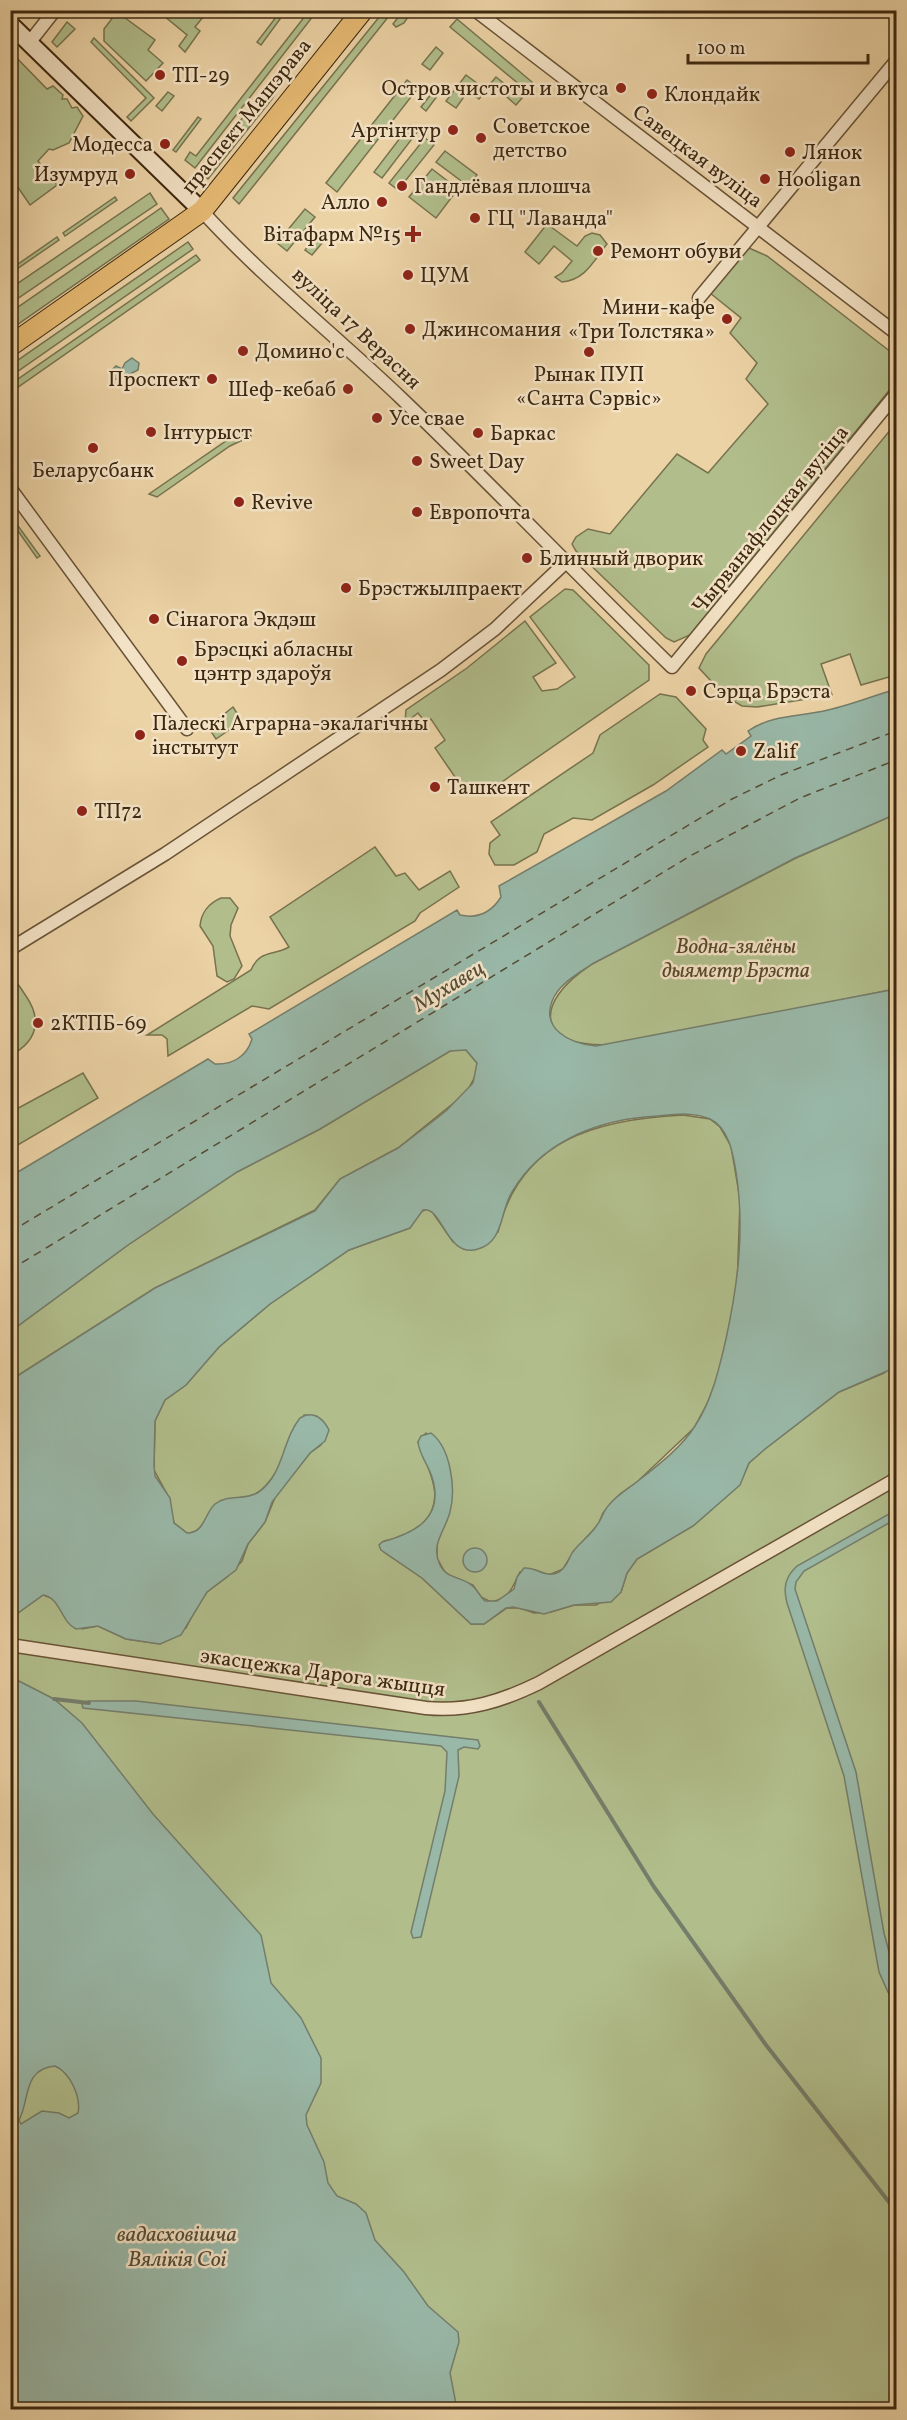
<svg xmlns="http://www.w3.org/2000/svg" width="907" height="2420" font-family="Vollkorn,serif">
	<style>
		.green { fill: #b1be8c; stroke: #77734e; stroke-width: 1.5 }
		.water { fill: #99b8a8; stroke: #747e6b; stroke-width: 1.5; fill-rule: evenodd }
		.lines { fill: none; stroke-linecap: round; stroke-linejoin: round }
		.stream { stroke: #747e6b; stroke-width: 4 }
		.ferry { stroke: #544c36; stroke-width: 1.5; stroke-dasharray: 8 6; stroke-linecap: butt }
		.street-casing { stroke: #695336; stroke-width: 15 }
		.secondary-casing { stroke: #3d2810; stroke-width: 20 }
		.primary-casing { stroke: #3d2810; stroke-width: 22 }
		.street { stroke: #f3e2c5; stroke-width: 12 }
		.secondary { stroke: #f3e2c5; stroke-width: 16 }
		.primary { stroke: #e6ba73; stroke-width: 20 }
		.poi-dot { fill: #8f2418; stroke: #f3e2c5; stroke-width: 2 }
		.labels { text-anchor: middle; stroke-width: 5; stroke-linejoin: round; paint-order: stroke }
		.poi-label { font-size: 21px; fill: #3d2810; stroke: #f3e2c5; text-anchor: start }
		.street-label { font-size: 21px; fill: #3d2810; stroke: #f3e2c5 }
		.park-label { font-size: 21px; font-style: italic; fill: #544629; stroke: #f3e2c5 }
		.water-label { font-size: 22px; font-style: italic; fill: #544c36; stroke: #f3e2c5 }
	</style>
	<rect width="100%" height="100%" fill="#ecd3a6"/>
	<filter id="stains"><feTurbulence type="fractalNoise" baseFrequency=".00333" numOctaves="4"/><feColorMatrix values="0 0 0 0 .2 0 0 0 0 .09 0 0 0 0 .02 0 0 0 .5 -.17"/></filter>
	<radialGradient id="worn" r=".72"><stop offset=".6" stop-color="#630" stop-opacity="0"/><stop offset="1" stop-color="#630" stop-opacity=".3"/></radialGradient>
	<g class="green">
		<path d="M198,11h10l-13,16 5,4 -15,21 -6,-6 8,-11 -29,-24z"/>
		<path d="M309,11h8l-122,157 -10,-8 5,-8 6,4z"/>
		<path d="M384,11h9l-154,193 -6,-6z"/>
		<path d="M403,11h9l-8,12 -8,4 -3,-3z"/>
		<path d="M117,12l38,28 -7,10 15,13 -17,18 -42,-40v-12z"/>
		<path d="M277,16l3,3 -19,26 -4,-3z"/>
		<path d="M457,19l75,63 -6,8 -76,-63z"/>
		<path d="M67,22l8,7 -18,18 -5,-5z"/>
		<path d="M94,38l60,60 -23,23 -4,-4 19,-19 -55,-56z"/>
		<path d="M436,47l7,6 -13,17 -8,-6z"/>
		<path d="M10,51l37,38 6,-3 10,9 -1,4h5l5,9 5,-1 6,9 -14,27 -16,7 -4,-1 -11,12 19,24 -27,20 -15,-22 -4,2z"/>
		<path d="M291,56l4,2 -23,41 -64,80 -8,-7z"/>
		<path d="M466,75l20,15 -7,9 -11,-8 -12,17 -10,-7z"/>
		<path d="M496,77l26,21 -6,7 -25,-22z"/>
		<path d="M407,80l11,8 -81,104 -11,-9z"/>
		<path d="M436,88l5,3 -15,20 -5,-4z"/>
		<path d="M168,92l6,4 -12,15 -6,-5z"/>
		<path d="M198,117l3,2 -25,33 -3,-2z"/>
		<path d="M410,125l8,6 -36,47 -8,-6z"/>
		<path d="M425,138l9,7 -36,45 -9,-7z"/>
		<path d="M445,151l32,24 -9,11 -32,-24z"/>
		<path d="M432,169l26,20 -22,29 -27,-21z"/>
		<path d="M150,193l7,11 -146,99v-15z"/>
		<path d="M115,197l2,3 -52,36 -2,-3z"/>
		<path d="M161,208l8,11 -158,110v-17z"/>
		<path d="M305,209l10,8 -28,34 -10,-8z"/>
		<path d="M547,224l30,22 8,-10 7,-3 8,2 7,9c-14,18 -22,36 -45,38l-7,-5 7,-4 10,-12 -18,-15 -15,18 -14,-12z"/>
		<path d="M57,237l2,3 -48,33v-4z"/>
		<path d="M315,237l7,6 -10,12 -7,-5z"/>
		<path d="M188,242l5,7 -182,127v-11z"/>
		<path d="M749,248l18,8 129,100v26l-206,253 -16,7 -8,-4 -90,-87 -4,-7 4,-7 12,-8 22,5 67,-80 31,19 60,-69 -22,-25 11,-16 -27,-30 11,-15 -31,-25z"/>
		<path d="M196,255l4,5 -189,132v-8z"/>
		<path d="M896,423v252l-35,10 -11,-31 -29,10 11,31 -75,12 -15,-1 -17,-10 -26,-28 7,-14z"/>
		<path d="M246,430l5,6 -21,10 -73,51 -8,-3 77,-53z"/>
		<path d="M10,515l30,41 -3,2 -26,-37z"/>
		<path d="M565,589l8,1 76,75v15l-166,115 -19,-5 -29,-42 10,-8 -14,-21 -5,4 -8,-10 -13,10 1,-13 61,-42 58,-47 31,42 -23,14 9,14 15,-2 18,-12 -45,-60z"/>
		<path d="M660,694l16,3 30,32 -3,11 5,7 -55,38 -61,35 -19,-2 -29,16 -7,18 -23,13h-19l-6,-11 1,-11 10,-8 -9,-13 102,-69 7,-18z"/>
		<path d="M233,707l9,14 -26,18 -8,-12z"/>
		<path d="M896,814v175l-279,55c-79,7 -88,-39 -25,-80l204,-106z"/>
		<path d="M375,847l21,29 9,-3 14,17 31,-19 9,16 -39,26 -5,8 -146,88 -17,-3 -84,50 -1,-17 -5,-4h-15l104,-65c9,-21 23,-14 38,-23l-19,-30z"/>
		<path d="M221,898h9l8,10 -7,17 -1,11 12,30 -8,13 -7,3 -10,-6 -4,-30 -13,-20c1,-13 9,-23 21,-28z"/>
		<path d="M11,978c7,4 10,11 15,18 17,25 10,46 -15,59z"/>
		<path d="M459,1049l7,1 11,13v10l-11,20 -68,55 -58,31 -25,31 -160,78 -144,92v-49l117,-86 109,-73 83,-43 130,-78z"/>
		<path d="M83,1073l15,25 -87,51v-37z"/>
		<path d="M683,1115l27,4 10,8 11,19 9,53 -3,92 -18,81 -11,30 -14,26 -57,54 -17,12 -17,19 -5,12 -24,26 -11,18 -14,6 -14,-5 -15,2c-8,15 -9,26 -29,30l-10,-5 -8,-12 -27,-11 -9,-16v-17l10,-23 4,-30 -6,-34 -19,-21 -8,9c10,27 30,58 4,82 -12,10 -23,14 -38,17v11l38,26 49,46h13l23,-16h13l14,5 17,-1 23,-7h22l25,-13 6,-19 10,-14 56,-33 46,-41 10,-22 16,-14 74,-57 45,-19 12,-12v1048l-885,1v-792l32,-23 11,4 28,30 16,-3 28,13 34,5 26,-16 13,-27 8,-9 20,-15 15,-16 6,-17 17,-22 11,-27 34,-42 11,-8 -5,-29 -12,-1c-12,24 -28,72 -53,81 -12,5 -26,-1 -36,9 -10,9 -11,28 -28,28l-13,-10 -7,-29 -13,-24 1,-49 10,-21 21,-15 33,-38 51,-43 79,-54 61,-22 10,-16 7,-3 6,4 20,29 45,-10c22,-93 100,-113 185,-117z"/>
	</g>
	<g class="water">
		<path d="M132,358l7,5 -1,7 -20,10 -7,-3 -2,-4 7,-7 6,3 3,-6z"/>
		<path d="M896,689v125l-101,44 -203,106c-13,9 -30,18 -38,33 -16,32 17,47 42,49l300,-57v372l-4,8 -53,23 -74,57 -16,14 -9,22 -47,41 -56,33 -10,14 -6,19 -10,10 -37,3 -30,9 -31,-7 -7,1 -22,16h-13l-49,-46 -41,-28 -2,-5 3,-3c33,-9 63,-24 50,-65 -4,-12 -13,-23 -14,-35l3,-6 10,-3c20,15 25,56 19,79 -5,19 -20,33 -10,53 7,14 19,11 30,19 7,4 9,12 15,17h12l17,-12 3,-12 7,-9c13,-1 22,11 35,4 8,-5 9,-12 13,-19 7,-10 18,-17 25,-28 5,-6 6,-14 12,-20 8,-10 19,-16 29,-24 19,-15 44,-34 57,-55 17,-26 24,-57 31,-87 12,-56 19,-110 10,-167 -3,-18 -7,-44 -26,-53 -18,-9 -45,-3 -65,-2 -53,5 -105,27 -133,75 -12,19 -8,50 -34,57 -32,10 -35,-43 -55,-39l-13,18 -61,22 -79,54 -51,43 -33,38 -21,15 -10,21 -1,44 1,11 15,22 4,25 13,10c18,0 17,-19 28,-29 12,-10 31,-3 44,-12 25,-18 23,-52 41,-74 13,-8 23,0 29,12l-4,11 -15,12 -38,49 -7,20 -17,22 -12,26 -29,22 -26,43 -21,9 -34,-5 -28,-13 -22,3c-16,-8 -15,-31 -33,-34l-32,23v-238l144,-92 160,-77 25,-32 58,-31 48,-37 27,-28 4,-20 -11,-13 -16,1 -130,78 -83,43 -109,73 -117,86v-155l197,-117 7,5c18,1 32,-8 37,-25l-3,-5 208,-124 3,5c18,4 31,-2 41,-18l-2,-11 167,-95 56,-41 4,4 25,-18 -3,-5c25,-17 51,-14 80,-21 23,-5 45,-14 68,-21z"/>
		<path d="M896,1510v9l-92,52 -8,11 -1,7 61,183 28,161 12,45v25l-8,-11 -9,-20 -35,-196 -57,-173c-4,-15 -2,-26 10,-37z"/>
		<circle cx="475" cy="1560" r="12"/>
		<path d="M11,1677l43,22 28,24 71,91 108,121 10,48 30,35 20,40v25l-15,32 1,10 17,37 4,21 9,13 19,8 10,9 9,27 29,32 24,34 30,26 1,10 -9,31 7,36h-446zM55,2066c16,7 26,32 23,47l-9,5 -10,-5 -17,-2 -21,13 -2,-4c11,-19 3,-51 36,-54z"/>
		<path d="M88,1701h48l342,39 2,6 -2,3 -14,-2 -6,3 1,26 -38,161 -8,1 -2,-6 34,-141 2,-39 -6,-6 -358,-38 -1,-4z"/>
		<path d="M828,2403l43,1 25,5h-94z"/>
	</g>
	<g class="lines">
		<g class="stream">
			<path d="M54,1699l35,4"/>
			<path d="M539,1702l115,185 112,158 130,166"/>
		</g>
		<g class="ferry">
			<path d="M10,1232l722,-433 49,-24 115,-44"/>
			<path d="M10,1270l680,-414 110,-58 96,-38"/>
		</g>
		<g class="street-casing">
			<g id="street">
				<path d="M475,10l421,323"/>
				<path d="M29,43l26,-33"/>
				<path d="M202,211c61,67 133,124 199,187 92,88 179,180 271,269l224,-273"/>
				<path d="M699,298l197,-237"/>
				<path d="M10,488l177,241"/>
				<path d="M10,949l155,-95 276,-184 54,-41 70,-66"/>
				<path d="M10,1645l416,63c42,4 76,-7 113,-25l357,-204"/>
			</g>
		</g>
		<g class="secondary-casing">
			<path id="secondary" d="M10,24l192,187"/>
		</g>
		<g class="primary-casing">
			<path id="primary" d="M10,346l192,-135 161,-201"/>
		</g>
		<use href="#street" class="street"/>
		<use href="#secondary" class="secondary"/>
		<use href="#primary" class="primary"/>
	</g>
	<g class="poi-dot">
		<circle cx="160" cy="75" r="6"/>
		<circle cx="621" cy="88" r="6"/>
		<circle cx="652" cy="94" r="6"/>
		<circle cx="453" cy="130" r="6"/>
		<circle cx="481" cy="138" r="6"/>
		<circle cx="165" cy="144" r="6"/>
		<circle cx="790" cy="152" r="6"/>
		<circle cx="130" cy="174" r="6"/>
		<circle cx="765" cy="179" r="6"/>
		<circle cx="402" cy="186" r="6"/>
		<circle cx="382" cy="202" r="6"/>
		<circle cx="475" cy="218" r="6"/>
		<path d="M410 225h6v6h6v6h-6v6h-6v-6h-6v-6h6z"/>
		<circle cx="598" cy="251" r="6"/>
		<circle cx="408" cy="275" r="6"/>
		<circle cx="727" cy="319" r="6"/>
		<circle cx="410" cy="329" r="6"/>
		<circle cx="243" cy="351" r="6"/>
		<circle cx="589" cy="352" r="6"/>
		<circle cx="212" cy="379" r="6"/>
		<circle cx="348" cy="389" r="6"/>
		<circle cx="377" cy="418" r="6"/>
		<circle cx="151" cy="432" r="6"/>
		<circle cx="478" cy="433" r="6"/>
		<circle cx="93" cy="448" r="6"/>
		<circle cx="417" cy="461" r="6"/>
		<circle cx="239" cy="502" r="6"/>
		<circle cx="417" cy="512" r="6"/>
		<circle cx="527" cy="558" r="6"/>
		<circle cx="346" cy="588" r="6"/>
		<circle cx="154" cy="619" r="6"/>
		<circle cx="182" cy="661" r="6"/>
		<circle cx="691" cy="691" r="6"/>
		<circle cx="140" cy="735" r="6"/>
		<circle cx="741" cy="751" r="6"/>
		<circle cx="435" cy="787" r="6"/>
		<circle cx="82" cy="811" r="6"/>
		<circle cx="38" cy="1023" r="6"/>
	</g>
	<g class="labels">
		<g class="poi-label">
			<text x="172" y="82">ТП-29</text>
			<text x="609" y="95" text-anchor="end">Остров чистоты и вкуса</text>
			<text x="664" y="101">Клондайк</text>
			<text x="493" y="133">Советское<tspan x="493" dy="24">детство</tspan></text>
			<text x="441" y="137" text-anchor="end">Артінтур</text>
			<text x="153" y="151" text-anchor="end">Модесса</text>
			<text x="802" y="159">Лянок</text>
			<text x="118" y="181" text-anchor="end">Изумруд</text>
			<text x="777" y="186">Hooligan</text>
			<text x="414" y="193">Гандлёвая плошча</text>
			<text x="370" y="209" text-anchor="end">Алло</text>
			<text x="487" y="225">ГЦ "Лаванда"</text>
			<text x="401" y="241" text-anchor="end">Вітафарм №15</text>
			<text x="610" y="258">Ремонт обуви</text>
			<text x="420" y="282">ЦУМ</text>
			<text x="715" y="314" text-anchor="end">Мини-кафе<tspan x="715" dy="24">«Три Толстяка»</tspan></text>
			<text x="422" y="336">Джинсомания</text>
			<text x="255" y="358">Домино'c</text>
			<text x="589" y="381" text-anchor="middle">Рынак ПУП<tspan x="589" dy="24">«Санта Сэрвіс»</tspan></text>
			<text x="200" y="386" text-anchor="end">Проспект</text>
			<text x="336" y="396" text-anchor="end">Шеф-кебаб</text>
			<text x="389" y="425">Усе свае</text>
			<text x="163" y="439">Інтурыст</text>
			<text x="490" y="440">Баркас</text>
			<text x="429" y="468">Sweet Day</text>
			<text x="93" y="477" text-anchor="middle">Беларусбанк</text>
			<text x="251" y="509">Revive</text>
			<text x="429" y="519">Европочта</text>
			<text x="539" y="565">Блинный дворик</text>
			<text x="358" y="595">Брэстжылпраект</text>
			<text x="166" y="626">Сінагога Экдэш</text>
			<text x="194" y="656">Брэсцкі абласны<tspan x="194" dy="24">цэнтр здароўя</tspan></text>
			<text x="703" y="698">Сэрца Брэста</text>
			<text x="152" y="730">Палескі Аграрна-экалагічны<tspan x="152" dy="24">інстытут</tspan></text>
			<text x="753" y="758">Zalif</text>
			<text x="447" y="794">Ташкент</text>
			<text x="94" y="818">ТП72</text>
			<text x="50" y="1030">2КТПБ-69</text>
		</g>
		<g class="street-label">
			<text transform="translate(246 116) rotate(-51)" y="7">праспект Машэрава</text>
			<text transform="translate(698 156) rotate(37)" y="7">Савецкая вуліца</text>
			<text transform="translate(357 328) rotate(43)" y="7">вуліца 17 Верасня</text>
			<text transform="translate(770 519) rotate(-51)" y="7">Чырванафлоцкая вуліца</text>
			<text transform="translate(323 1672) rotate(8)" y="7">экасцежка Дарога жыцця</text>
		</g>
		<g class="park-label">
			<text x="736" y="953">Водна-зялёны<tspan x="736" dy="24">дыяметр Брэста</tspan></text>
		</g>
		<g class="water-label">
			<text transform="translate(448 985) rotate(-31)" y="8">Мухавец</text>
			<text x="177" y="2241">вадасховішча<tspan x="177" dy="25">Вялікія Соі</tspan></text>
		</g>
	</g>
	<rect width="907" height="2420" fill="none" stroke="#ecd3a6" stroke-width="36"/>
	<rect x="12" y="12" width="883" height="2396" fill="none" stroke="#3d2810" stroke-width="3"/>
	<rect x="18" y="18" width="871" height="2384" fill="none" stroke="#3d2810" stroke-width="1.5"/>
	<path d="M688 54v9h180v-9" fill="none" stroke="#3d2810" stroke-width="3"/>
	<text x="697" y="54" font-size="18" fill="#3d2810" stroke="#f3e2c5" stroke-width="4.5" paint-order="stroke">100 m</text>
	<rect width="100%" height="100%" filter="url(#stains)"/>
	<rect width="100%" height="100%" fill="url(#worn)"/>
</svg>
